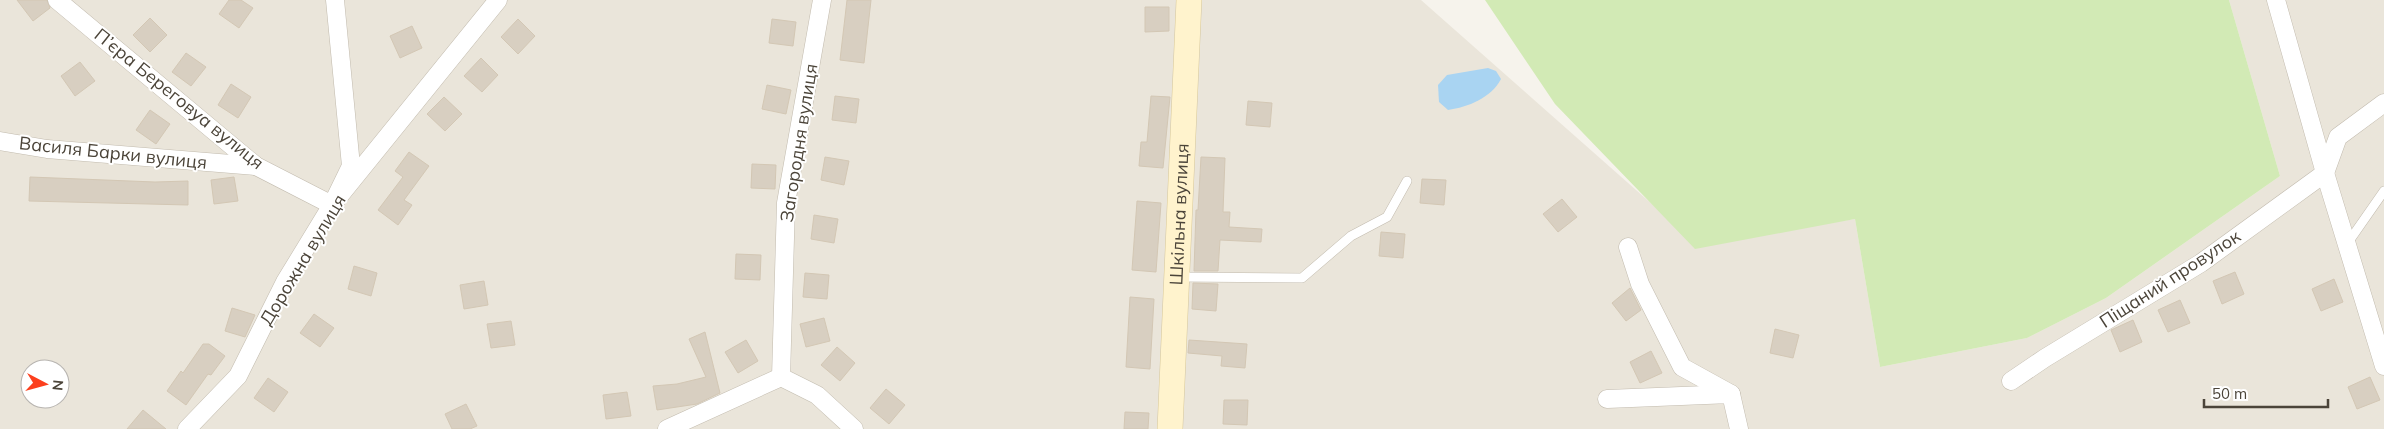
<svg xmlns="http://www.w3.org/2000/svg" width="2384" height="429" font-family="Mulish,sans-serif">
	<style>
		.residential { fill: #eae5da; fill-rule: evenodd }
		.green { fill: #d2eab5 }
		.water { fill: #a9d4f2 }
		.building { fill: #d8cfc1; stroke: #d3c7b4 }
		.lines { fill: none; stroke-linecap: round; stroke-linejoin: round }
		.lane-casing { stroke: #c2bbae; stroke-width: 10 }
		.street-casing { stroke: #c2bbae; stroke-width: 19 }
		.secondary-casing { stroke: #d6c79b; stroke-width: 26 }
		.lane { stroke: #fff; stroke-width: 9 }
		.street { stroke: #fff; stroke-width: 18 }
		.secondary { stroke: #fff3cd; stroke-width: 25 }
		.labels { text-anchor: middle; stroke-width: 4; stroke-linejoin: round; paint-order: stroke }
		.street-label { font-size: 18px; fill: #4b4439; stroke: #fff }
	</style>
	<rect width="100%" height="100%" fill="#f6f3ec"/>
	<path class="residential" d="M0,0h1421l275,243 159,-24 25,148 147,-29 79,-40 174,-122 -51,-176h155v429h-2384zM30,369h30v30h-30z"/>
	<path class="green" d="M1485,0h744l51,176 -174,122 -79,40 -147,29 -25,-148 -160,30 -140,-145z"/>
	<path class="water" d="M1488,68l8,3 5,8c-10,19 -33,28 -53,31l-9,-8 -1,-17 9,-10z"/>
	<g class="building">
		<path d="M17,0h30l3,8 -17,13z"/>
		<path d="M229,0h12l12,8 -14,20 -20,-14z"/>
		<path d="M847,0h24l-7,63 -24,-3z"/>
		<path d="M1145,7h24v24l-24,1z"/>
		<path d="M150,18l17,17 -17,17 -17,-17z"/>
		<path d="M518,19l17,17 -17,18 -17,-17z"/>
		<path d="M772,19l24,3 -3,24 -24,-3z"/>
		<path d="M412,26l10,22 -22,10 -10,-22z"/>
		<path d="M186,53l20,14 -15,19 -19,-14z"/>
		<path d="M481,58l17,17 -16,17 -18,-16z"/>
		<path d="M80,62l15,19 -20,15 -14,-20z"/>
		<path d="M231,84l20,13 -13,21 -20,-13z"/>
		<path d="M767,85l24,5 -5,24 -24,-5z"/>
		<path d="M835,96l24,3 -3,24 -24,-3z"/>
		<path d="M1151,96l19,1 -7,71 -24,-2 2,-24h6z"/>
		<path d="M444,97l18,17 -17,17 -18,-17z"/>
		<path d="M1248,101l24,2 -2,24 -24,-2z"/>
		<path d="M150,110l20,14 -14,20 -20,-14z"/>
		<path d="M409,152l20,14 -25,34 8,5 -14,20 -20,-15 25,-33 -8,-6z"/>
		<path d="M825,157l24,4 -5,24 -23,-5z"/>
		<path d="M1201,157l24,1 -2,54h7l-1,15 33,2 -1,13 -41,-2 -2,31h-24l2,-61h2z"/>
		<path d="M752,164l24,1 -1,24 -24,-1z"/>
		<path d="M30,177l125,5 33,-1v24l-159,-4z"/>
		<path d="M234,177l4,24 -24,3 -3,-24z"/>
		<path d="M1422,179l24,1 -2,25 -24,-2z"/>
		<path d="M1562,199l15,18 -19,15 -15,-18z"/>
		<path d="M1137,201l24,2 -5,69 -24,-2z"/>
		<path d="M814,215l24,4 -4,24 -23,-4z"/>
		<path d="M1381,232l24,2 -2,24 -24,-2z"/>
		<path d="M736,254l25,1 -1,25 -25,-1z"/>
		<path d="M354,266l23,7 -6,23 -23,-7z"/>
		<path d="M2235,272l9,22 -22,10 -9,-23z"/>
		<path d="M805,273l24,2 -2,24 -24,-2z"/>
		<path d="M2334,279l9,23 -22,9 -9,-22z"/>
		<path d="M484,281l4,24 -24,4 -4,-24z"/>
		<path d="M1193,283l25,1 -2,27 -24,-2z"/>
		<path d="M1630,288l11,22 -15,11 -14,-18z"/>
		<path d="M1130,297l24,2 -4,70 -24,-2z"/>
		<path d="M2180,300l10,23 -22,9 -10,-22z"/>
		<path d="M232,308l23,7 -10,22 -20,-6z"/>
		<path d="M314,314l20,14 -14,19 -20,-14z"/>
		<path d="M824,318l6,23 -24,6 -6,-23z"/>
		<path d="M2133,320l9,22 -22,10 -9,-22z"/>
		<path d="M511,321l4,24 -24,3 -4,-24z"/>
		<path d="M1775,329l24,6 -6,23 -23,-5z"/>
		<path d="M705,332l15,61 -23,11 -40,6 -4,-24 24,-2 29,-7 -17,-38z"/>
		<path d="M746,340l12,21 -20,12 -13,-21z"/>
		<path d="M1189,340l58,4 -2,24 -24,-2 1,-10 -34,-3z"/>
		<path d="M203,344h6l16,12 -14,19 -3,-1 -22,31 -19,-14 14,-20 2,2z"/>
		<path d="M837,347l18,16 -15,18 -19,-16z"/>
		<path d="M1651,351l11,22 -22,10 -10,-21z"/>
		<path d="M2370,377l10,23 -23,9 -9,-22z"/>
		<path d="M268,378l20,14 -14,20 -20,-14z"/>
		<path d="M886,389l19,16 -16,19 -19,-16z"/>
		<path d="M627,392l4,24 -25,3 -3,-24z"/>
		<path d="M1224,400h24l-1,25 -24,-1z"/>
		<path d="M466,404l11,22 -7,3h-18l-7,-15z"/>
		<path d="M143,410l23,19h-39z"/>
		<path d="M1125,412l24,1 -1,16h-24z"/>
	</g>
	<g class="lines">
		<g class="lane-casing">
			<g id="lane">
				<path d="M2347,244l37,-53"/>
				<path d="M1177,277l125,1 49,-42 36,-19 20,-36"/>
			</g>
		</g>
		<g class="street-casing">
			<g id="street">
				<path d="M57,0l199,166 76,39 19,-39 -16,-166"/>
				<path d="M2276,0l49,173 59,193"/>
				<path d="M0,141l47,8 209,17"/>
				<path d="M2325,173l13,-36 46,-34"/>
				<path d="M1628,247l12,37 42,83 49,27"/>
				<path d="M781,377l5,-174 36,-203"/>
				<path d="M2011,381l34,-23 156,-95 124,-90"/>
				<path d="M1607,399l124,-5 8,35"/>
				<path d="M187,429l51,-53 47,-94 47,-77 166,-205"/>
				<path d="M667,429l114,-52 36,18 37,34"/>
			</g>
		</g>
		<g class="secondary-casing">
			<g id="secondary">
				<path id="s1" d="M1170,429l19,-429"/>
			</g>
		</g>
		<use href="#lane" class="lane"/>
		<use href="#street" class="street"/>
		<use href="#secondary" class="secondary"/>
	</g>
	<g class="labels">
		<g class="street-label">
			<text transform="translate(179 99) rotate(39)" y="6">П’єра Береговуа вулиця</text>
			<text transform="translate(799 143) rotate(-81)" y="6">Загородня вулиця</text>
			<text transform="translate(113 153) rotate(6)" y="6">Василя Барки вулиця</text>
			<text dy="6" stroke="none"><textPath href="#s1" startOffset="215">Шкільна вулиця</textPath></text>
			<text transform="translate(303 260) rotate(-59)" y="6">Дорожна вулиця</text>
			<text transform="translate(2170 279) rotate(-33)" y="6">Піщаний провулок</text>
		</g>
	</g>
	<g transform="translate(45 384) rotate(96)"><circle r="24" fill="#ffffff" stroke="#b7b4b0"/>
	<path d="M0-4L9 19L0 12L-9 19Z" fill="#fc3f1d"/>
	<text y="-8" font-size="14" font-weight="bold" text-anchor="middle" fill="#4b4439">N</text>
	</g>
	<path d="M2204 399v8h124v-8" fill="none" stroke="#4b4439" stroke-width="2.5"/>
	<text x="2212" y="399" font-size="15" fill="#4b4439" stroke="#ffffff" stroke-width="4" paint-order="stroke">50 m</text>
</svg>
